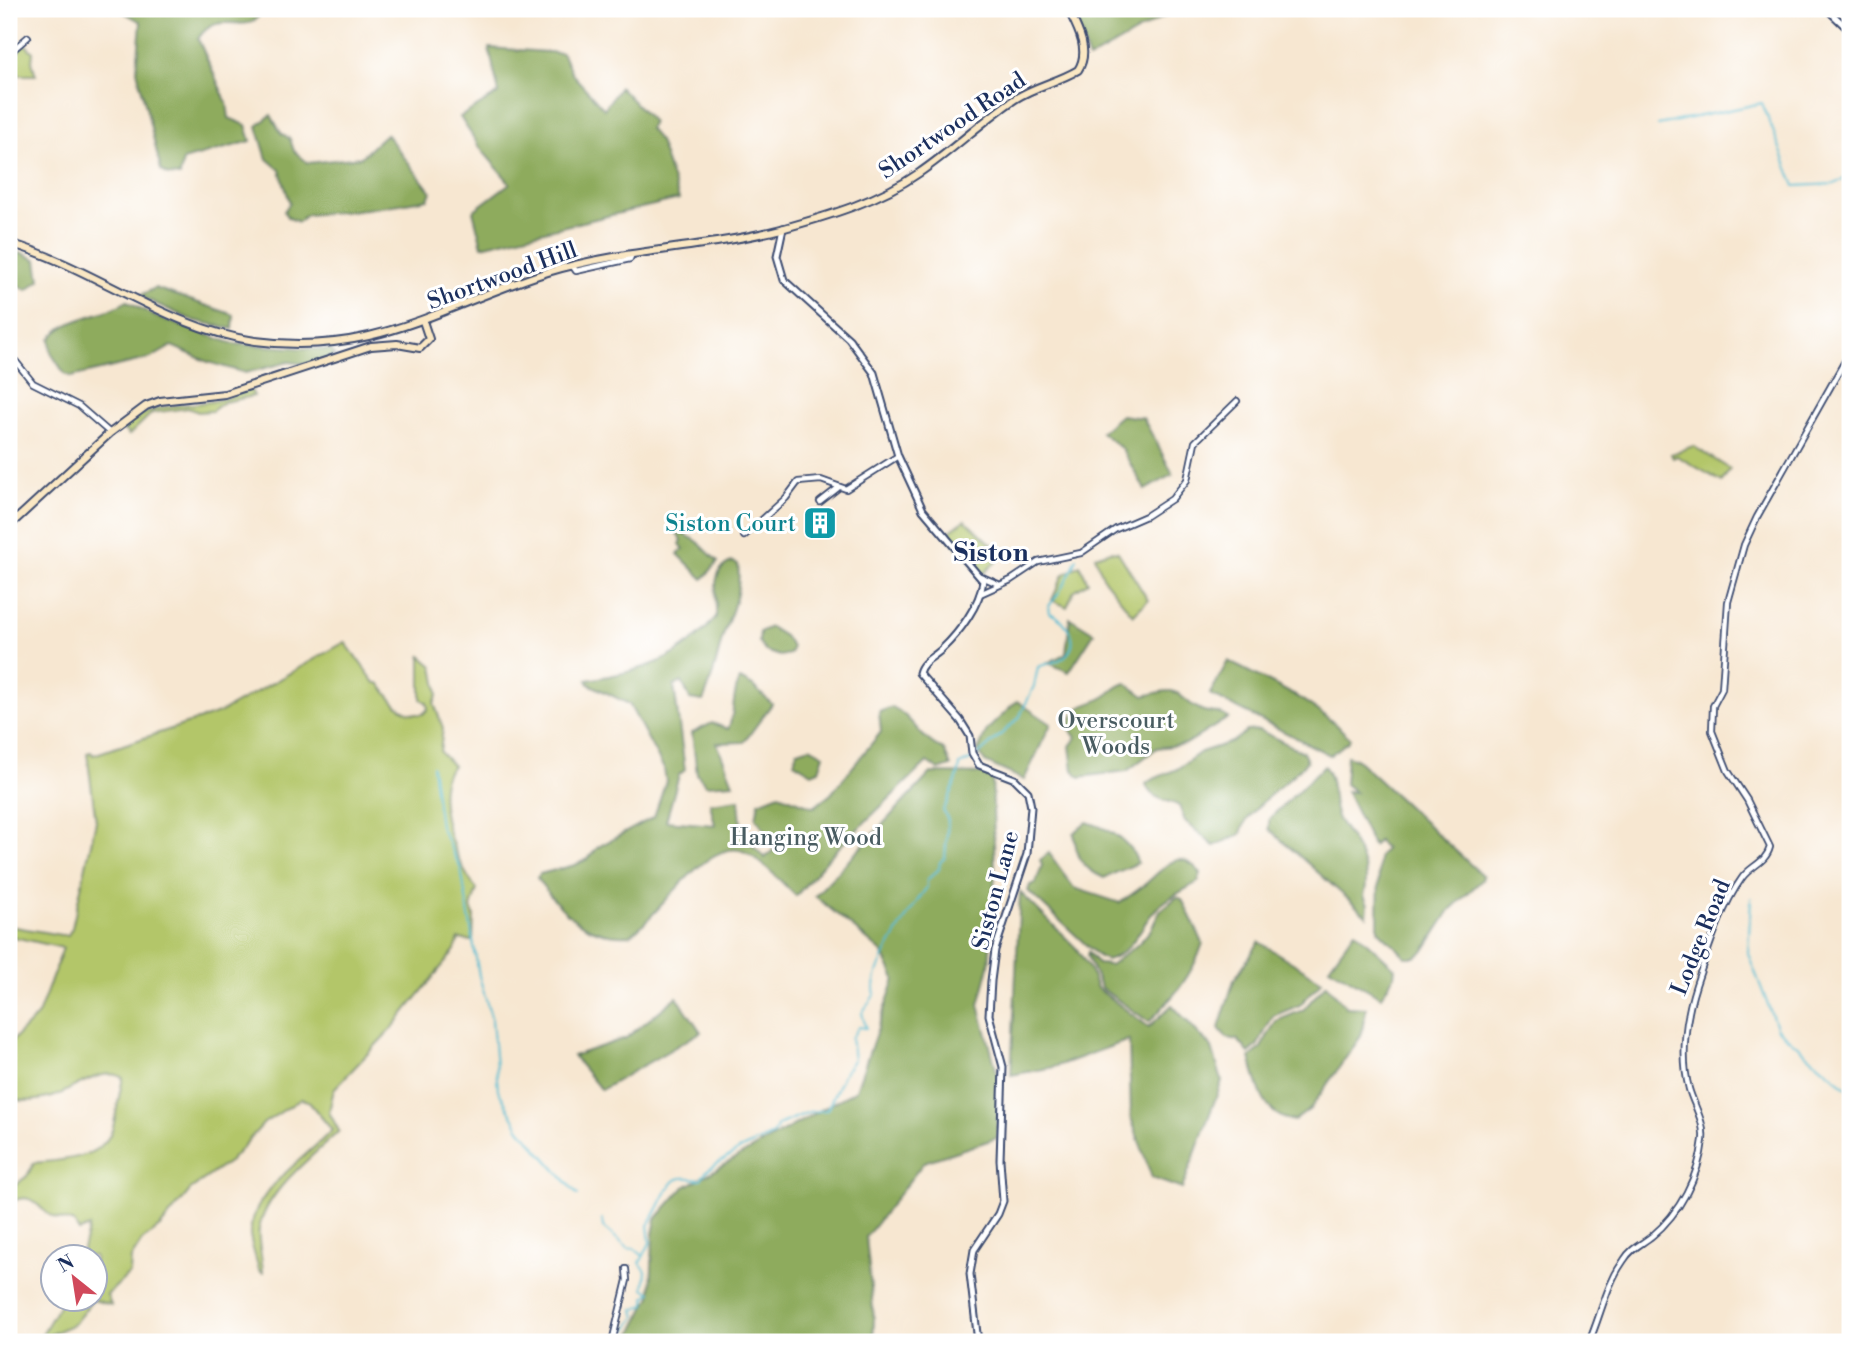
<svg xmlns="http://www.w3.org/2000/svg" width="1859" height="1351" font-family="'Libre Bodoni',serif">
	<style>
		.green { fill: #b3c669; stroke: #677a64; stroke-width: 2 }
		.forest { fill: #8eab5d; stroke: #546d5e; stroke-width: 2 }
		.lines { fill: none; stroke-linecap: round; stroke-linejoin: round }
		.stream { stroke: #54bcd2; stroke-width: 2 }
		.minor-casing { stroke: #3c4b6f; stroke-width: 8 }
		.tertiary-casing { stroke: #3c4b6f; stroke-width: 9 }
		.secondary-casing { stroke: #3c4b6f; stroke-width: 10 }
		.minor { stroke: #fff; stroke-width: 4.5 }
		.tertiary { stroke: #fff; stroke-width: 5 }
		.secondary { stroke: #fae7c3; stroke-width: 6 }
		.labels { text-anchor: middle; stroke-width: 6; stroke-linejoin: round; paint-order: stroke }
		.street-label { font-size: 23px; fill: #1b2f5e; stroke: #fff }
		.culture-label { font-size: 23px; fill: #0d838f; stroke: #fff; text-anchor: end }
		.park-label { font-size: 23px; fill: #495c61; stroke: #fff }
		.quarter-label { font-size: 26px; font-weight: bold; fill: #1b2f5e; stroke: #fff }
	</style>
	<rect width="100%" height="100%" fill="#fff"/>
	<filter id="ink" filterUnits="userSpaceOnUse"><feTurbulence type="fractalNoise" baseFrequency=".0143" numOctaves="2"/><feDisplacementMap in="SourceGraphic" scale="14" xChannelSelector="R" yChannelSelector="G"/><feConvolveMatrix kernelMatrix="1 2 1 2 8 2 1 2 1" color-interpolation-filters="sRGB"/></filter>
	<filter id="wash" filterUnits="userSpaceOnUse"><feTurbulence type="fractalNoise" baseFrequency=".00686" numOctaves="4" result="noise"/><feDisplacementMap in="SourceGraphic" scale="28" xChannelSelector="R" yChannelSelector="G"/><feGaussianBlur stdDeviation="1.57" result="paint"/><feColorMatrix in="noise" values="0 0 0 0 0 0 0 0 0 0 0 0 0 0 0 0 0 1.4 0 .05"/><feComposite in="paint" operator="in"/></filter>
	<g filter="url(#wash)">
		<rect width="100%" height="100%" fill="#f7e7d1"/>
		<g class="green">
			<path d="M25,44l8,8 -1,10 4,13h-25l4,-21z"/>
			<path d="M251,390l3,6 -30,6 -12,9 -14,1 -10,-4 -36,5 -23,22 -7,-7c33,-28 54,-20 92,-27 13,-3 25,-8 37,-11z"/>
			<path d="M1693,446l37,23 -8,13 -45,-26 -4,2 -2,-4z"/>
			<path d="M965,520l29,26 -2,5 7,8 -16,15 -38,-39z"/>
			<path d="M1111,551l7,1 30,48 -15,15 -29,-36 -9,-23z"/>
			<path d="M1080,565l8,17 -14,9 -7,16 -15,-7 11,-25z"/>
			<path d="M345,642l30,41h4c13,16 21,33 44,31l5,-5 -1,-6 -6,-4v-43l12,10 5,28 -4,9 9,25 -3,24 13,14c-27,21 4,102 24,123l-6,19 3,7 -1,26 -14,-2 -4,11 -61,76 -60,63 -5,23 10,19c-28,27 -72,58 -80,98 -2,12 4,31 4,44l-4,-3c-2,-9 -10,-31 -9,-38 4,-43 54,-72 82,-102l-24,-29 -7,-2 -37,24 -34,38 -38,27 -31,38 -19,15 -11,17 -1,15 -23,22 4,10 -18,-5 -19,24 -35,15 24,-40 31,-1v-42h-13l8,-29 -10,4 -5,-8c-7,-3 -14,-3 -21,-6 -16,-8 -18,-24 -38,-17l-6,17v-27l18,-14 7,-13c27,-3 70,-3 79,-36 4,-16 6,-33 10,-49 -19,-13 -49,11 -68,18 -13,4 -26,6 -39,4l-7,-19v-37l29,-29 25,-67 -54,-12v-10l52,9h7l4,-7 24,-107 -9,-68 4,-1 2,3 126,-42z"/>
		</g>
		<g class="forest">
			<path d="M118,9h144c-11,33 -42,-5 -64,30l29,64 2,15 17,7 5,16 -68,19 -3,16 -12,-1 -7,-5 -24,-100 4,-48z"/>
			<path d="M1071,9h106l-88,50z"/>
			<path d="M489,48l73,5 11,22 31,34 16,-22 33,35 -4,7 10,12 20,58 -197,47 -9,-35 37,-28 -30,-35 -20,-31 39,-24z"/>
			<path d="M271,115l10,18 9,6 4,12 14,12 53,-6 25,-23 45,58 -3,7c-41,8 -80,13 -122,16l-8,7 -11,-5 -3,-6 6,-8 -10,-33 -13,-11 -10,-33z"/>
			<path d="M20,252l17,8 3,20 -13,10 -17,-8v-23z"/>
			<path d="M155,288l79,27 -1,14 -41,-9 -53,-24z"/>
			<path d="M127,301l29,16 78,27 97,6 4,5 -23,10 -23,-3 -44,11 -37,-11 -36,-16 -21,12 -80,19 -7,-4 -13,-20 -1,-14c19,-24 54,-22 77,-38z"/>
			<path d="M1121,415l22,3 30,56 -28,16 -23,-41 -21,-17z"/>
			<path d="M678,531l19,10 21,21 -15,17 -25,-25 6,-5 -4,-5 2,-4 -6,-8z"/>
			<path d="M733,562l5,2c4,34 -9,49 -17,79 -5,20 -9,38 -18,58l-13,-2 -8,-17 -8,4 11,84 -6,5 -13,46 49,4 -5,-22 29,-4 3,35 23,24 12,-12 -21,-28 3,-16 20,-8 35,13 17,-13 50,-62 -2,-20 13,-5c23,11 24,30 52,43l7,16 -12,4 -12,-8 -97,94 -34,40c-15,-14 -31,-33 -49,-43 -38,-22 -88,65 -117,82 -45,3 -69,-23 -93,-57l3,-4 35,-9 13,-6 10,-12 56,-30 12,-36 -2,-12 -35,-65 -40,-20 -2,-4c55,-10 92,-17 129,-63 1,-17 -7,-50 17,-55z"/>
			<path d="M1070,618l24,15 -25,39 -21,-9 18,-10z"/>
			<path d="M770,627l14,9 8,11 -2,7 -10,2 -15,-5 -6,-9 1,-10z"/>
			<path d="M1228,661c50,27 81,36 122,77l-1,3 -19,14 -117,-59 -3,-2z"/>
			<path d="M740,679l13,7 19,18 -28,38 -27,1 16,40 -27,2 -9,-11 -5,-41 20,-10 16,6c8,-17 3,-34 12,-50z"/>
			<path d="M1126,683l18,13c42,-12 27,-1 57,14 9,4 19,1 27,8l-42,26 -29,4 -30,23 -47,6 -7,-7 -3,-24 6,-8 -7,-10c7,-28 15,-19 35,-31 9,-5 11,-11 22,-14z"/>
			<path d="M1017,701l34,23 -27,56 -39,-18 -7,-11 9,-21z"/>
			<path d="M1259,730l44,22 4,9c-17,20 -63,50 -66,73l-27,12 -29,-25 -6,-15c-12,-7 -29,-6 -33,-22l5,-4 26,-11 24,-17 31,-10 15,-11z"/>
			<path d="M810,747l14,8 -5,15 -7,3 -18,-11 3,-11z"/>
			<path d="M1347,756l9,3 127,117 -1,4 -32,30 -27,42 -8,5h-9l-28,-27 1,-73 6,-8 -7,-8 -5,5 -27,-55 9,1 -10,-8z"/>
			<path d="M1324,766c13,16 5,36 14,53 15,24 35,47 26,77l4,9 -1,11 -98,-87v-10z"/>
			<path d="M931,773l61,1 3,99 -6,93 -10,39 19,71 -1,62 -73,24 -58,75 8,82 -1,23h-239l-5,-3 22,-43 2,-62 3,-15 27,-31 173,-98 39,-111 -13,-27 -67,-56z"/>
			<path d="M1087,822c24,7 43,19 51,41l-34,15c-22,-10 -28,-20 -30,-45z"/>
			<path d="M1049,853l25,35 46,15c10,-8 22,-15 31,-24 18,-16 28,-31 50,-6l-3,9c-15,9 -30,15 -42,27 -16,16 -22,44 -50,51l-7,-3 -71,-66 2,-6 6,-2 6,-18 -2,-5z"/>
			<path d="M1020,892l56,56 14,22 7,18 52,39 23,-22 40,43 10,33 -40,108 -30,-11 -21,-60 -2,-78 -75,27 -43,8z"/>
			<path d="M1177,897l5,2 21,44c-11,34 -30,54 -54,79l-48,-34 -14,-32 1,-4 10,12 12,1 27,-20 13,-14 10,-20z"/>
			<path d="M1355,931l40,37 -1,8 -13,21 -52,-30z"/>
			<path d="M1259,942l63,39 -22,24 -27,11 -16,30 -8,7 -11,-13 -11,-2 -8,-10 15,-48z"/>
			<path d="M1326,984l20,23 20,1 -5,28 -51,73 -16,12c-33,-6 -36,-36 -44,-64l10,-8 16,-28 27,-11z"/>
			<path d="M677,997l24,35 -100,58 -28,-34 53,-18z"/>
		</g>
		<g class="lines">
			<g class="stream">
				<path d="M1658,125l104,-22 33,83 40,-2 15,-9"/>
				<path d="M1077,550v-3"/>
				<path d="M977,756l42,-38 15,-32 4,-19c8,-4 19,-4 26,-10 19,-15 2,-37 -14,-44l-1,-7c13,-16 21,-30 28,-48"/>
				<path d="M432,766l8,60 21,43 18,107 13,44 6,70 22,39 58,66"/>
				<path d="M1751,898l-3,55 29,76 73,61"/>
				<path d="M602,1219l1,8 26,22 5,-1 8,7"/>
				<path d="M617,1342l19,-25 -2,-7 12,-5 -1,-8 6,-4 -7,-5 2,-17 -6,-8 10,-20 -2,-18c9,-9 18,-41 30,-46 7,-3 16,0 23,0l6,-9 32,-20 34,-15 5,-10 31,-13 18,-2 17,-37 10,-14 -3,-21 8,-11 7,1 -4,-15 13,-19c-8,-21 38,-87 52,-107v-7l12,-11 1,-7 5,-4 3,-38 -5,-10c5,-7 17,-37 17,-45l12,-6"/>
			</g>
		</g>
	</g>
	<g filter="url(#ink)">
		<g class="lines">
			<g class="minor-casing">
				<g id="minor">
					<path d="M9,60l5,-11 14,-12"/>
					<path d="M572,265l4,6 54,-12 2,-5"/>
					<path d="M9,353l24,30 46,23 31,27"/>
					<path d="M820,502l18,-14"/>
					<path d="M744,536l42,-38 12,-16 23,-2 25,9 52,-33"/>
					<path d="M980,576l18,8"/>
					<path d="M980,594l31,-14 27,-18 43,-9 35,-24 30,-13 26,-17 15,-19 8,-38 42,-41"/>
					<path d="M612,1342l15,-62 -1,-11"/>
					<path d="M1589,1342c12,-27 17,-57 35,-82 7,-12 18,-16 28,-24 28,-23 47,-60 51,-96 2,-18 -9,-34 -14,-51 -9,-33 -3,-73 7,-104 12,-35 25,-78 46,-107 8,-12 24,-15 28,-31l-23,-47 -19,-29 -16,-40 1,-25 9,-17 6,-87 16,-57 13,-28 93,-165"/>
					<path d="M1835,1342l15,-11"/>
				</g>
			</g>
			<g class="tertiary-casing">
				<g id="tertiary">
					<path d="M1827,9l23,22"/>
					<path d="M783,228l-6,28 7,24 65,59 25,34 24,83 25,54 60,71c-3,24 -24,52 -41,68 -8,8 -20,12 -23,24l41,47 10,16 2,17 7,12 36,14 13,13 3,15 -4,47 -32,96 -4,31 -2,34 14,52 -3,93 3,41 -5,13 -24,36 -4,24 8,68"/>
				</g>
			</g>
			<g class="secondary-casing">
				<g id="secondary">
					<path d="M9,243c85,24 156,85 246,98 121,16 185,-35 293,-69 77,-23 156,-23 233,-43 47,-13 98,-28 138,-56 34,-23 63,-52 96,-74 20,-13 43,-17 63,-29 13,-19 -1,-43 -10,-61"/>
					<path d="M9,526l101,-93 36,-27 14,-5 65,-7 146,-48 26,-2 23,4 9,-9 -6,-18"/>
				</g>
			</g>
			<use href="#minor" class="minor"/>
			<use href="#tertiary" class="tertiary"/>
			<use href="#secondary" class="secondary"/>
		</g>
	</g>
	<defs>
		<g id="building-square" transform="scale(1.75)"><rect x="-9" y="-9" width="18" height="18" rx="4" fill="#0f9aa8" stroke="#fff"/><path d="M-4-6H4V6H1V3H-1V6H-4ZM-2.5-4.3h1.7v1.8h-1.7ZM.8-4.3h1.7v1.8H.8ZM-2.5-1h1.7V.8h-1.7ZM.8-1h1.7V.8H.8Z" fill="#fff"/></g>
	</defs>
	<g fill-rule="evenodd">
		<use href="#building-square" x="820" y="523"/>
	</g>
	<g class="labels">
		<g class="street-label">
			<text transform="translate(952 125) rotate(-34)" y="8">Shortwood Road</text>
			<text transform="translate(502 275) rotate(-20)" y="8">Shortwood Hill</text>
			<text transform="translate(995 890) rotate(-75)" y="8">Siston Lane</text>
			<text transform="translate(1700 937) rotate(-68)" y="8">Lodge Road</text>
		</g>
		<g class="culture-label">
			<text x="796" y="531">Siston Court</text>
		</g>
		<g class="park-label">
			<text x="1116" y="728">Overscourt<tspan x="1116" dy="26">Woods</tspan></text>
			<text x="806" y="845">Hanging Wood</text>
		</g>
		<g class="quarter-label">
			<text x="991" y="561">Siston</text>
		</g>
	</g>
	<rect width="1859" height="1351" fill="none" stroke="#fff" stroke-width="35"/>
	<g transform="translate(74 1278) rotate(330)"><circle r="33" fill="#ffffff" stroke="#a4acbf" stroke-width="2"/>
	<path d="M0-5L12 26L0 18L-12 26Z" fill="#d1495b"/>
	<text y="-10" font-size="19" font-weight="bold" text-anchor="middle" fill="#1b2f5e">N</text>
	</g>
</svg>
